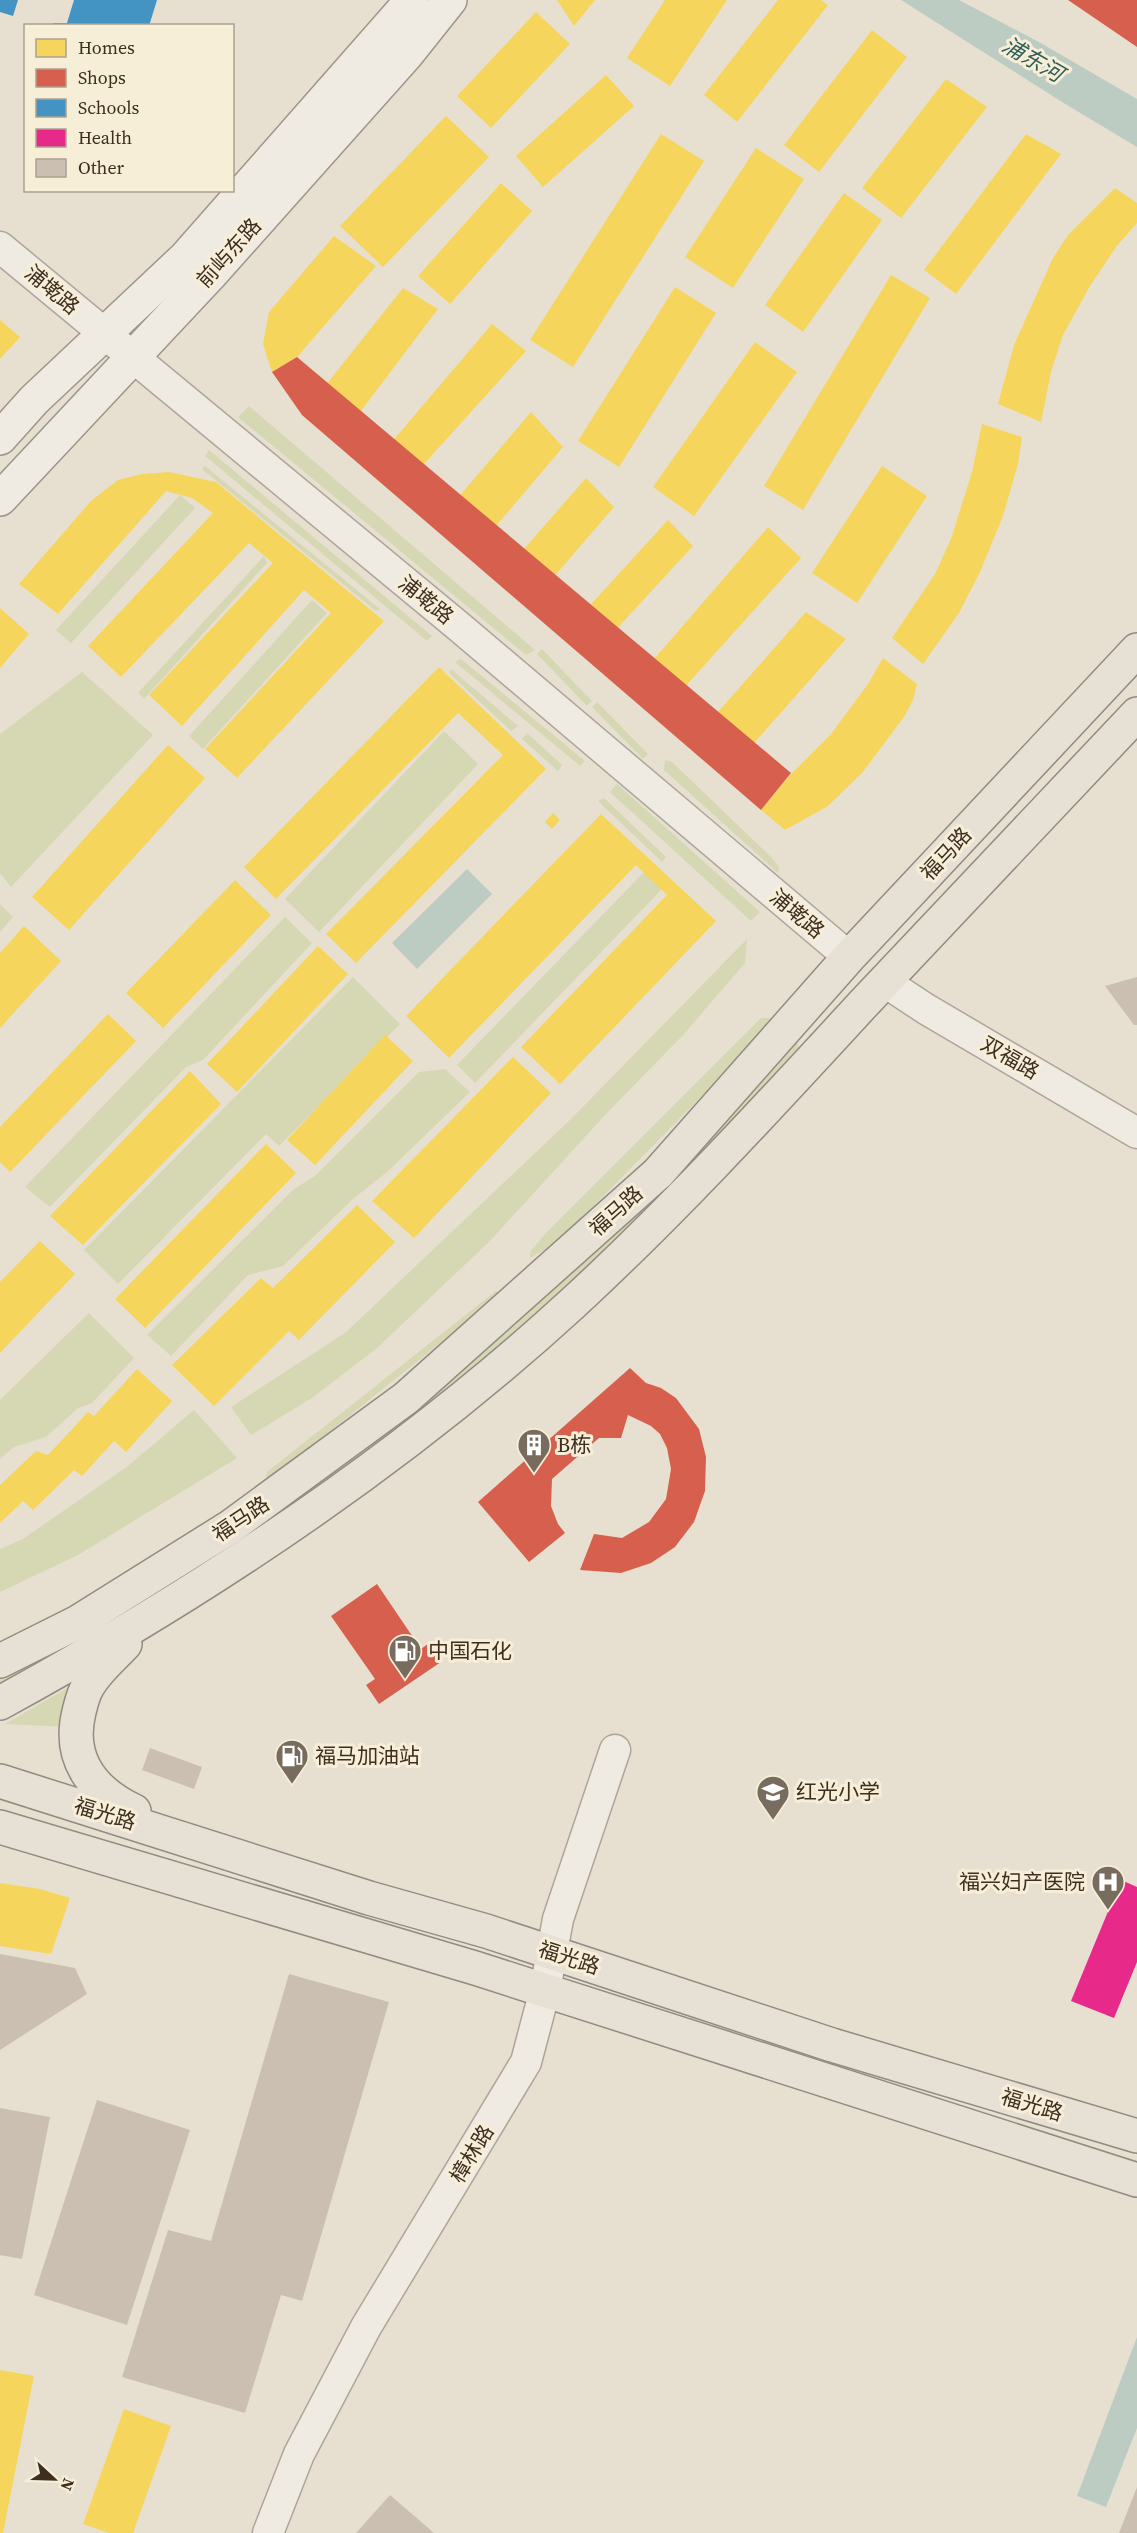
<svg xmlns="http://www.w3.org/2000/svg" width="1137" height="2533" font-family="'Source Serif 4','Noto Sans SC',serif">
	<style>
		.green { fill: #d6d7b3 }
		.water { fill: #bcccc2 }
		.homes { fill: #f6d55c }
		.shops { fill: #d6604d }
		.schools { fill: #4393c3 }
		.health { fill: #e7298a }
		.building { fill: #cbbfb2 }
		.lines { fill: none; stroke-linecap: round; stroke-linejoin: round }
		.tertiary-casing { stroke: #ada599; stroke-width: 33 }
		.secondary-casing { stroke: #9c958a; stroke-width: 36 }
		.primary-casing { stroke: #928b80; stroke-width: 36 }
		.tertiary { stroke: #efebe3; stroke-width: 30 }
		.secondary { stroke: #efebe3; stroke-width: 33 }
		.primary { stroke: #e6e1d4; stroke-width: 33 }
		.labels { text-anchor: middle; stroke-width: 6; stroke-linejoin: round; paint-order: stroke }
		.street-label { font-size: 21px; fill: #3d2e20; stroke: #f7eed8 }
		.poi-label { font-size: 21px; fill: #3d2e20; stroke: #f7eed8; text-anchor: start }
		.water-label { font-size: 22px; font-style: italic; fill: #2f5d5a; stroke: #f7eed8 }
	</style>
	<rect width="100%" height="100%" fill="#e7e0d1"/>
	<g class="green">
		<path d="M249,406l286,244 -9,5 -288,-238z"/>
		<path d="M209,450l223,186 -5,5 -222,-185z"/>
		<path d="M205,466l175,143 -4,2 -174,-142z"/>
		<path d="M180,495l15,13 -124,135 -15,-13z"/>
		<path d="M264,556l3,7 -123,136 -6,-6z"/>
		<path d="M312,600l15,13 -124,136 -14,-13z"/>
		<path d="M542,649l50,52 -5,5 -50,-52z"/>
		<path d="M461,659l124,102 -5,5 -125,-104z"/>
		<path d="M451,669l67,57 -7,5 -62,-58z"/>
		<path d="M82,672l71,63 -142,152 -11,-14v-139z"/>
		<path d="M597,702l51,52 -5,5 -51,-52z"/>
		<path d="M444,731l34,33 -159,168 -34,-33z"/>
		<path d="M527,733l35,32 -4,6 -36,-32z"/>
		<path d="M665,760l7,2 98,94 9,11 -1,6 -114,-103z"/>
		<path d="M617,784l143,128 -9,9 -141,-129z"/>
		<path d="M604,798l62,59 -4,5 -64,-61z"/>
		<path d="M644,872l18,17 -187,194 -18,-18z"/>
		<path d="M0,904l13,13 -13,15z"/>
		<path d="M285,917l27,26 -109,117 -17,7 -136,140 -25,-20z"/>
		<path d="M747,939l-2,24 -61,71 -79,81 -115,126 -113,107 -65,50 -61,37 -20,-28 114,-74 226,-214z"/>
		<path d="M353,977l47,47 -121,122 -13,-12 -148,150 -34,-34z"/>
		<path d="M761,1018h9l1,6 -14,16 -188,191 -12,12 -27,15v-6l15,-18z"/>
		<path d="M790,1042h7l2,5 -38,43 -105,109 -117,114 -175,147 -203,129 258,-183 140,-121z"/>
		<path d="M445,1069l25,23 -82,79 -35,28 -70,67 -35,9 -77,81 -24,-21 147,-146 21,-13 104,-104z"/>
		<path d="M497,1290l1,7 -224,179 -8,1 1,-5z"/>
		<path d="M89,1313l45,45 -42,45 -14,5 -32,29 -32,10 -14,12v-59z"/>
		<path d="M194,1410l43,48 -159,97 -78,37v-43l23,-10 105,-73z"/>
		<path d="M122,1611l1,4 -123,69v-6z"/>
		<path d="M88,1676l-21,51 -62,-3z"/>
	</g>
	<g class="water">
		<path d="M901,0h58l80,42 98,57v48l-75,-45z"/>
		<path d="M467,869l25,25 -75,75 -25,-26z"/>
		<path d="M1137,2337v91l-31,79 -29,-11z"/>
	</g>
	<g class="homes">
		<path d="M557,0h38l-21,26z"/>
		<path d="M665,0h62l-57,86 -43,-28z"/>
		<path d="M778,0h43l7,5 -91,117 -33,-27z"/>
		<path d="M536,12l34,32 -79,84 -34,-32z"/>
		<path d="M872,30l35,27 -88,115 -35,-27z"/>
		<path d="M606,75l28,31 -91,81 -27,-31z"/>
		<path d="M946,79l41,28 -86,111 -39,-30z"/>
		<path d="M446,116l43,41 -106,110 -43,-41z"/>
		<path d="M661,134l43,27 -131,206 -43,-27z"/>
		<path d="M1026,134l35,20 -105,140 -32,-24z"/>
		<path d="M756,148l48,31 -71,109 -48,-31z"/>
		<path d="M501,183l31,28 -82,93 -32,-28z"/>
		<path d="M1115,188l22,15v20l-21,24 -26,39 -27,49 -12,37 -10,50 -43,-18 16,-59 39,-87 15,-23z"/>
		<path d="M844,193l38,27 -79,112 -38,-27z"/>
		<path d="M334,236l42,30 -79,91 -25,15 -9,-28 6,-32z"/>
		<path d="M891,275l39,23 -127,212 -39,-24z"/>
		<path d="M675,287l41,26 -97,154 -41,-26z"/>
		<path d="M403,288l35,21 -102,135 -34,-29z"/>
		<path d="M0,320l20,17 -20,22z"/>
		<path d="M492,324l34,27 -130,144 -29,-24z"/>
		<path d="M755,342l42,30 -103,144 -41,-29z"/>
		<path d="M531,412l32,35 -94,111 -36,-31z"/>
		<path d="M982,424l40,13 -4,27 -15,52 -23,56 -21,41 -36,51 -31,-26 43,-64 16,-35 21,-67z"/>
		<path d="M882,466l45,30 -70,107 -45,-30z"/>
		<path d="M169,472l47,10 168,139 -147,157 -32,-29 126,-136 -27,-23 -122,136 -33,-31 124,-132 -24,-20 -128,134 -33,-31 125,-133 -21,-15 -26,-7 -108,123 -39,-30 72,-83 27,-21 24,-6z"/>
		<path d="M586,478l28,29 -87,101 -31,-27z"/>
		<path d="M668,520l25,26 -105,114 -27,-23z"/>
		<path d="M768,527l33,31 -145,161 -27,-24 1,-8z"/>
		<path d="M0,608l29,26 -29,34z"/>
		<path d="M806,612l40,27 -122,138 -36,-31z"/>
		<path d="M883,658l34,26 -4,16 -9,17 -42,56 -34,33 -43,24 -24,-20 29,-35 41,-41 37,-50z"/>
		<path d="M439,667l107,102 -190,194 -30,-29 177,-179 -45,-42 -182,186 -32,-32z"/>
		<path d="M168,745l37,33 -136,152 -37,-33z"/>
		<path d="M553,813l7,7 -8,9 -7,-7z"/>
		<path d="M601,814l115,107 -156,163 -39,-37 146,-152 -31,-30 -187,193 -43,-42z"/>
		<path d="M235,880l36,35 -108,113 -37,-35z"/>
		<path d="M24,926l37,35 -61,67v-75z"/>
		<path d="M318,946l30,28 -111,118 -30,-28z"/>
		<path d="M108,1014l28,27 -126,131 -10,-10v-35z"/>
		<path d="M385,1035l28,26 -98,104 -28,-25z"/>
		<path d="M513,1057l38,36 -137,145 -42,-37z"/>
		<path d="M190,1071l31,33 -138,141 -33,-29z"/>
		<path d="M266,1144l30,29 -151,155 -30,-29z"/>
		<path d="M357,1205l38,37 -96,98 -10,-9 -75,75 -42,-41 89,-87 12,10z"/>
		<path d="M40,1241l35,33 -75,79v-71z"/>
		<path d="M137,1369l35,32 -46,51 -12,-11 -32,35 -8,-6 -41,40 -10,-9 -23,22v-38l36,-34 12,4 40,-43 6,4z"/>
		<path d="M0,1883l40,6 30,9 -19,56 -51,-8z"/>
		<path d="M0,2370l34,6 -31,157h-3z"/>
		<path d="M124,2409l47,17 -38,107h-24l-26,-9z"/>
	</g>
	<g class="shops">
		<path d="M1068,0h69v47z"/>
		<path d="M297,357l494,416 -30,37 -459,-395 -30,-43z"/>
		<path d="M630,1368l16,15 15,5 15,10 23,31 7,28 -1,34 -11,31 -19,25 -24,16 -30,10 -41,-3 14,-36 28,4 27,-16 17,-23 5,-30 -4,-21 -7,-14 -9,-8 -23,-11 -7,23h-22l-47,41 -1,27 7,18 7,9 -36,29 -51,-60z"/>
		<path d="M377,1584l44,65 8,-6 12,19 -62,42 -13,-19 9,-6 -44,-63z"/>
	</g>
	<g class="schools">
		<path d="M0,0h18l-5,16 -13,-4z"/>
		<path d="M74,0h83l-8,26h-97l1,-3h14z"/>
	</g>
	<path class="health" d="M1121,1880l16,7v75l-23,56 -43,-17z"/>
	<g class="building">
		<path d="M1137,977v48h-3l-29,-39z"/>
		<path d="M150,1748l52,19 -8,22 -52,-19z"/>
		<path d="M0,1954l75,14 12,26 -87,56z"/>
		<path d="M289,1974l100,28 -87,299 -21,-6 -36,118 -123,-36 46,-147 43,11z"/>
		<path d="M97,2100l93,30 -63,195 -93,-30z"/>
		<path d="M0,2108l50,9 -28,142 -22,-4z"/>
		<path d="M1137,2487v46h-18l7,-18z"/>
		<path d="M390,2495l44,38h-78z"/>
	</g>
	<g class="lines">
		<g class="tertiary-casing">
			<g id="tertiary">
				<path d="M0,247l457,378 392,332"/>
				<path d="M885,982l41,27 211,124"/>
				<path d="M268,2533l31,-79 67,-127 160,-265 19,-72 13,-71 57,-169"/>
			</g>
		</g>
		<g class="secondary-casing">
			<g id="secondary">
				<path d="M0,438l34,-38 152,-143 226,-257"/>
				<path d="M0,499l210,-224 197,-221 43,-54"/>
			</g>
		</g>
		<g class="primary-casing">
			<g id="primary">
				<path d="M125,1644c-13,14 -28,26 -37,42 -5,8 -7,18 -9,26 -12,48 15,80 55,99"/>
				<path d="M0,1661l78,-39 152,-95 176,-129 252,-225 191,-216 288,-307"/>
				<path d="M0,1703c205,-112 401,-242 573,-400 103,-95 197,-198 292,-301 90,-96 181,-192 272,-288"/>
				<path d="M0,1781l369,117 117,33 346,114 305,91"/>
				<path d="M0,1827l475,141 662,212"/>
			</g>
		</g>
		<use href="#tertiary" class="tertiary"/>
		<use href="#secondary" class="secondary"/>
		<use href="#primary" class="primary"/>
	</g>
	<defs>
		<g id="building-pin" transform="scale(1.725)"><path d="M0 17L-7.5 6A9.5 9.5 0 1 1 7.5 6Z" fill="#786c5e" stroke="#f7eed8"/><path d="M-4-6H4V6H1V3H-1V6H-4ZM-2.5-4.3h1.7v1.8h-1.7ZM.8-4.3h1.7v1.8H.8ZM-2.5-1h1.7V.8h-1.7ZM.8-1h1.7V.8H.8Z" fill="#fff"/></g>
		<g id="fuel-pin" transform="scale(1.725)"><path d="M0 17L-7.5 6A9.5 9.5 0 1 1 7.5 6Z" fill="#786c5e" stroke="#f7eed8"/><path d="M-5.5-6h7V0h2V4h1.3V-2.5L3-4.5l.8-.8L6-3V5H2.5V1h-1V6h-7ZM-4.2-4.7v3.2H.2V-4.7Z" fill="#fff"/></g>
		<g id="school-pin" transform="scale(1.725)"><path d="M0 17L-7.5 6A9.5 9.5 0 1 1 7.5 6Z" fill="#786c5e" stroke="#f7eed8"/><path d="M0-5L7-2L0 1L-7-2ZM-4 1L0 2.5L4 1V4Q0 6-4 4Z" fill="#fff"/></g>
		<g id="hospital-pin" transform="scale(1.725)"><path d="M0 17L-7.5 6A9.5 9.5 0 1 1 7.5 6Z" fill="#786c5e" stroke="#f7eed8"/><path d="M-5-5h3v3.5h4V-5h3V5h-3V1.5h-4V5h-3Z" fill="#fff"/></g>
	</defs>
	<g fill-rule="evenodd">
		<use href="#building-pin" x="534" y="1445"/>
		<use href="#fuel-pin" x="405" y="1651"/>
		<use href="#fuel-pin" x="292" y="1756"/>
		<use href="#school-pin" x="773" y="1792"/>
		<use href="#hospital-pin" x="1108" y="1882"/>
	</g>
	<g class="labels">
		<g class="street-label">
			<text transform="translate(229 253) rotate(-48)" y="7">前屿东路</text>
			<text transform="translate(52 290) rotate(40)" y="7">浦墘路</text>
			<text transform="translate(426 600) rotate(39)" y="7">浦墘路</text>
			<text transform="translate(946 854) rotate(-47)" y="7">福马路</text>
			<text transform="translate(797 914) rotate(40)" y="7">浦墘路</text>
			<text transform="translate(1010 1058) rotate(30)" y="7">双福路</text>
			<text transform="translate(616 1211) rotate(-42)" y="7">福马路</text>
			<text transform="translate(241 1519) rotate(-34)" y="7">福马路</text>
			<text transform="translate(105 1814) rotate(17)" y="7">福光路</text>
			<text transform="translate(569 1958) rotate(18)" y="7">福光路</text>
			<text transform="translate(1032 2105) rotate(17)" y="7">福光路</text>
			<text transform="translate(472 2154) rotate(-59)" y="7">樟林路</text>
		</g>
		<g class="poi-label">
			<text x="557" y="1452">B栋</text>
			<text x="428" y="1658">中国石化</text>
			<text x="315" y="1763">福马加油站</text>
			<text x="796" y="1799">红光小学</text>
			<text x="1085" y="1889" text-anchor="end">福兴妇产医院</text>
		</g>
		<g class="water-label">
			<text transform="translate(1033 59) rotate(30)" y="8">浦东河</text>
		</g>
	</g>
	<rect x="24" y="24" width="210" height="168" fill="#f7eed8" stroke="#ada18e" stroke-width="1.5"/>
	<rect x="36" y="39" width="30" height="18" fill="#f6d55c" stroke="#ada18e" stroke-width="1.5"/>
	<text x="78" y="54" font-size="18" fill="#3d2e20">Homes</text>
	<rect x="36" y="69" width="30" height="18" fill="#d6604d" stroke="#ada18e" stroke-width="1.5"/>
	<text x="78" y="84" font-size="18" fill="#3d2e20">Shops</text>
	<rect x="36" y="99" width="30" height="18" fill="#4393c3" stroke="#ada18e" stroke-width="1.5"/>
	<text x="78" y="114" font-size="18" fill="#3d2e20">Schools</text>
	<rect x="36" y="129" width="30" height="18" fill="#e7298a" stroke="#ada18e" stroke-width="1.5"/>
	<text x="78" y="144" font-size="18" fill="#3d2e20">Health</text>
	<rect x="36" y="159" width="30" height="18" fill="#cbbfb2" stroke="#ada18e" stroke-width="1.5"/>
	<text x="78" y="174" font-size="18" fill="#3d2e20">Other</text>
	<g transform="translate(54 2479) rotate(112)" stroke="#f7eed8" stroke-width="4.5" paint-order="stroke">
	<path d="M0-4.5L10 22L0 15L-10 22Z" fill="#3d2e20"/>
	<text y="-9" font-size="16" font-weight="bold" text-anchor="middle" fill="#3d2e20">N</text>
	</g>
</svg>
